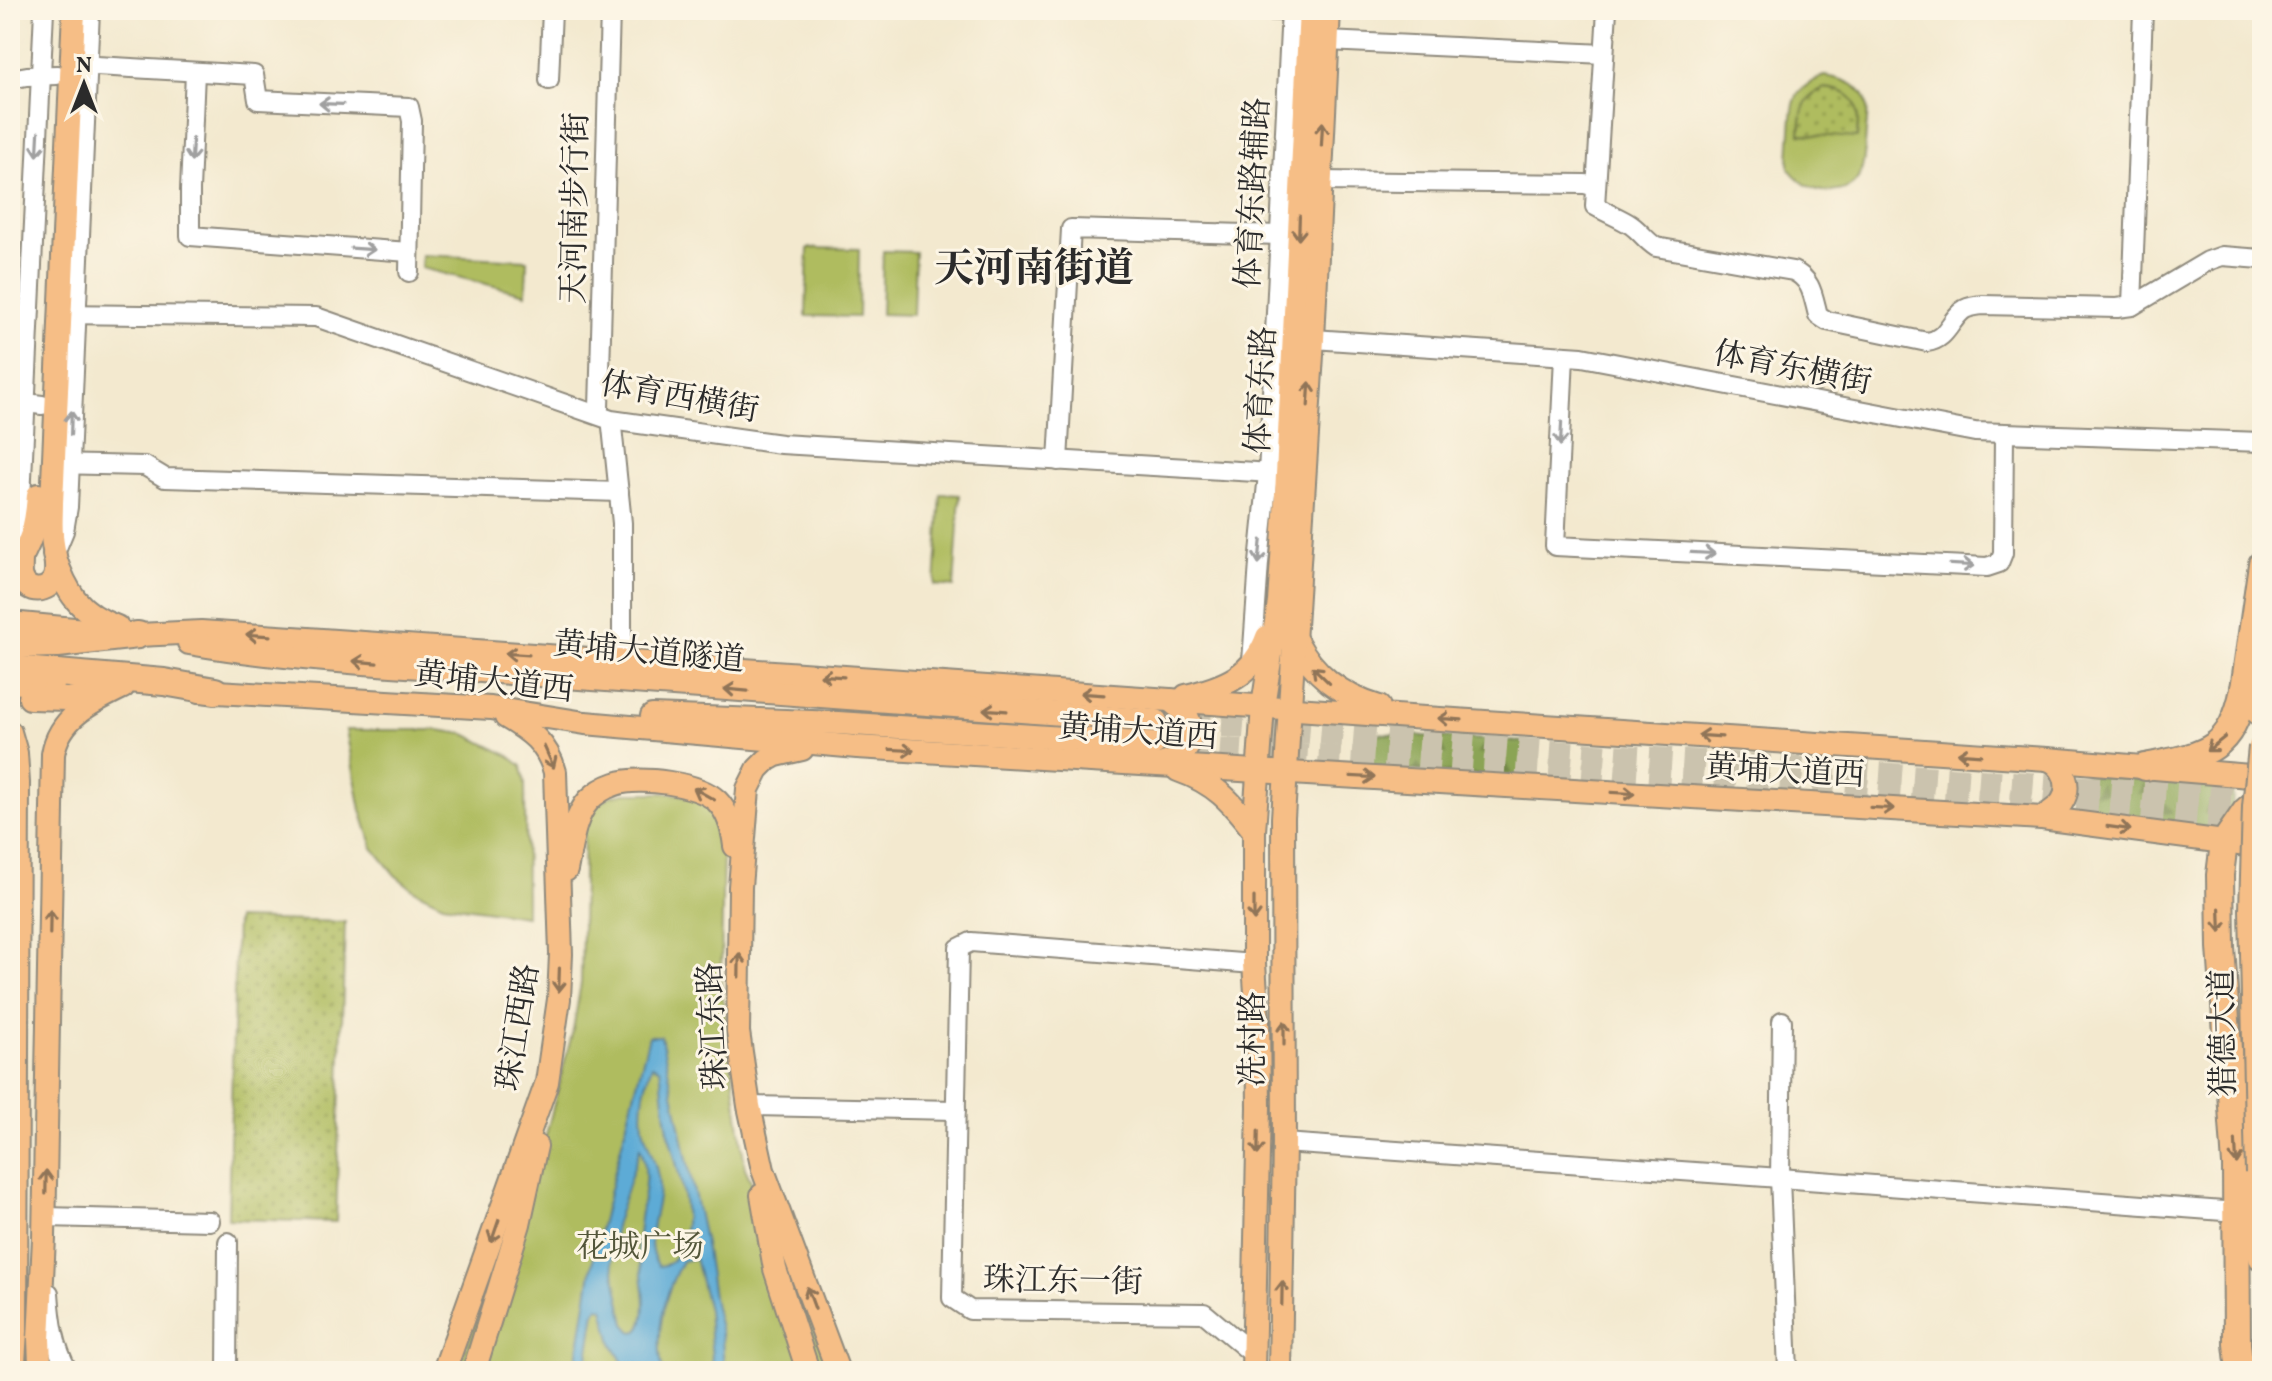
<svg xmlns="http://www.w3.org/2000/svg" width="2272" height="1381" font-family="Vollkorn,'Noto Serif SC',serif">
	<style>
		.grass { fill: url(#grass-dots); stroke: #6d7444; stroke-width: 2 }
		.forest { fill: url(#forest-firs); stroke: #5b6840; stroke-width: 2 }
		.green { fill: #afbc5e; stroke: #6d7444; stroke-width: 2; fill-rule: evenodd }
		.water { fill: #5dabd6; stroke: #446b80; stroke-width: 2; fill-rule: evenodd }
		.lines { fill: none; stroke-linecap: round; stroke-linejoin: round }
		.major-tunnel { stroke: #cbc3ae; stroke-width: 22; stroke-dasharray: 22 11; stroke-linecap: butt }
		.minor-casing { stroke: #8f8a7d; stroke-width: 22 }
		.major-casing { stroke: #8f8a7d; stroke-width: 26 }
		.highway-casing { stroke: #8f8a7d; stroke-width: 30 }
		.minor { stroke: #fff; stroke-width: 18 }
		.major { stroke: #f6be86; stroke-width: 22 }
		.highway { stroke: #f6be86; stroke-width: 26 }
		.highway-bridge-casing { stroke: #8f8a7d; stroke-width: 30; stroke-linecap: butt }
		.highway-bridge { stroke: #f6be86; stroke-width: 26 }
		.oneway { stroke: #a0a0a0 }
		.oneway2 { stroke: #907458 }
		.labels { text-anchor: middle; stroke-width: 6; stroke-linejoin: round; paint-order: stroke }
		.street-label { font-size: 32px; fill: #2b2b2b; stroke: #fcf5e5 }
		.park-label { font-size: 32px; fill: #53563a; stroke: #fcf5e5 }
		.district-label { font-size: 40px; font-weight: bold; fill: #2b2b2b; stroke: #fcf5e5 }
	</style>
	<defs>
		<pattern id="grass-dots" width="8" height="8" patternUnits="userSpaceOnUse" patternTransform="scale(2)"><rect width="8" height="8" fill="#afbc5e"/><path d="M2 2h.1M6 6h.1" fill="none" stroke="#8f994e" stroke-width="1.8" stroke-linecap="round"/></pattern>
		<pattern id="forest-firs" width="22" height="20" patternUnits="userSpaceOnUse" patternTransform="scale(2)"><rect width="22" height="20" fill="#8ba455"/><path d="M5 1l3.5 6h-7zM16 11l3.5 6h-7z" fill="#728647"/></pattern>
	</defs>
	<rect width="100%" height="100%" fill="#fcf5e5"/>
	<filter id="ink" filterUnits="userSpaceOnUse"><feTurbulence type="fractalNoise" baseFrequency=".0125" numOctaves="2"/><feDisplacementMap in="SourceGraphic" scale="16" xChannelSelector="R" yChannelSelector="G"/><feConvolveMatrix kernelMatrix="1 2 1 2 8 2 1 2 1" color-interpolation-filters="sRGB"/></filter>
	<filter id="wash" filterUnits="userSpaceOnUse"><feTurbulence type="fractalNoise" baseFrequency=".006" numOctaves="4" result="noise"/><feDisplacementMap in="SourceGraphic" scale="32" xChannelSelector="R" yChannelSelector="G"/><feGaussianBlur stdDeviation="1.8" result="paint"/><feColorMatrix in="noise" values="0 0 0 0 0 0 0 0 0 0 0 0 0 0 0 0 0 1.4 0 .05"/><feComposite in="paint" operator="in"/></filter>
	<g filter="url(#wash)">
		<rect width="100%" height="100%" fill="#f3e9cf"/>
		<g class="grass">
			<path d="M1825,88c35,3 34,22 32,51l-57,-5c2,-23 0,-37 25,-46z"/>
			<path d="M236,919l109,3 -9,300 -108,-3z"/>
		</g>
		<g class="forest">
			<path d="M1374,733l152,9 -2,36 -154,-10 -10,-20z"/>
			<path d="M2084,775l149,12 -1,44 -152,-12 8,-23z"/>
		</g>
		<g class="green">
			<path d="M1824,76c14,2 31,6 39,18 7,10 4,25 3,37 -2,24 1,56 -29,60 -9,2 -17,0 -25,-3 -10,-5 -17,-10 -23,-20 0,-13 1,-26 2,-38 2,-30 3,-42 33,-54zM1825,88c34,3 35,22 32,50l-57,-4c1,-22 2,-38 25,-46z"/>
			<path d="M808,248l51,1 -1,68 -52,-1z"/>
			<path d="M883,251l32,1 -2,63 -32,-1z"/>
			<path d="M422,255l105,5 -1,34 -105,-26z"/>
			<path d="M941,494l19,1 -6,92 -19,-2z"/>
			<path d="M346,730h92l27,4 43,21 14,11 3,18 1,132 -83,-12 -29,-14 -19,-15 -22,-27 -12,-38z"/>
			<path d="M625,793c49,1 80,-9 98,47l-2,144 24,184 53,118 32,85h-373l84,-217 32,-124 8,-47 3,-158 15,-22 12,-7z"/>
		</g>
		<path class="water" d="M649,1036h12l45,213 8,54 8,34 2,34h-11l-5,-61 -13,-52 -13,3c-18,33 -28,73 -19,110h-36l-15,-28 -9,-35 -5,-1 -3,5 -9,59h-11l19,-118zM652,1065l8,4c3,20 4,41 8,61 8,39 28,84 10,122 -5,9 -8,13 -19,14 -18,-20 0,-55 0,-79 0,-17 -8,-33 -13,-49 -8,-21 -2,-53 6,-73zM640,1148c14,30 -4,66 -2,98 1,22 15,67 0,85l-6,1 -7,-8 -13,-62 3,-36z"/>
	</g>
	<g filter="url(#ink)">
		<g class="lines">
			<g class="major-tunnel">
				<path d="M1156,721l381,29 725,49"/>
				<path d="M1154,744l874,59 226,17"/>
			</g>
			<g class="minor-casing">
				<g id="minor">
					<path d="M1263,10l37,2"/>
					<path d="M1607,10l-12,196c12,7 25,12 36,19 10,7 15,16 25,22l137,24c19,8 20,26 25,44l9,6 100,21c19,-2 22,-20 35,-31 6,-5 14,-5 20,-6l135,3 15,-2 76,-45 14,-5 40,3"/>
					<path d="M1327,41l277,13"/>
					<path d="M79,65l175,10 4,25 151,7 3,14 -3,151"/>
					<path d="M195,72l-5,118v46l219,16"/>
					<path d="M10,79l17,-3 30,-1"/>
					<path d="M549,80l3,-70"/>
					<path d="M1320,181l265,3 11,3"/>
					<path d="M2132,306l11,-296"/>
					<path d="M60,314l256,3 295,103 170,24 507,30"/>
					<path d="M1313,339l269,18 393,75 287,10"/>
					<path d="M1564,356l-9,190 432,21 12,-4 4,-10 1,-119"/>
					<path d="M10,401l32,4"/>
					<path d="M599,408l11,-398"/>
					<path d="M612,427l10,96v138"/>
					<path d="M1058,461l13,-232 209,6"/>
					<path d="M53,464l92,2 20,12 454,14"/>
					<path d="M21,555v-56l23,-489"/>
					<path d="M54,555l10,-24 4,-24 22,-497"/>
					<path d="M1252,662l7,-99 9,-89 23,-464"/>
					<path d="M1782,1021l-2,157 8,193"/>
					<path d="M749,1106l207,4"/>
					<path d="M1284,1143l496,35 457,34"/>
					<path d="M45,1217l165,4"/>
					<path d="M49,1293c2,28 5,53 19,78"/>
					<path d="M1253,1354l-49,-41 -234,-3 -18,-12 7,-350 12,-6 283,22"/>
					<path d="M227,1371l1,-129"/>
				</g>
			</g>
			<g class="major-casing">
				<g id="major">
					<path d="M54,555c12,37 25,58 63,72"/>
					<path d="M21,559c0,6 -1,14 1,19 5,16 27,15 33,-1 4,-12 -3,-30 -3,-43 -1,-11 0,-21 0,-31l22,-493"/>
					<path d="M13,571c18,-27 23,-44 25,-76"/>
					<path d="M10,623l128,12 63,-3 107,7 1102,78 637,42 215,18"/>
					<path d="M1295,639c19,36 45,56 84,68"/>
					<path d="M189,643c115,20 234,23 350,32 206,16 412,32 617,46"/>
					<path d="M10,682l43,3"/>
					<path d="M199,691l292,17 94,15 272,24 1185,71 220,29"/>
					<path d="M1186,696c38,-9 67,-20 81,-59"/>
					<path d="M30,698l37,1 32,-5"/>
					<path d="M652,716l186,7 316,21"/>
					<path d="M10,732l6,21 2,30 -2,548 -2,31 -2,9"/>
					<path d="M802,749l-26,6 -9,5 -9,9 -10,20 -8,98 -2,145 11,74 14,64 75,201"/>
					<path d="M1163,764c7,-2 13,-3 18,-8 11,-11 13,-31 4,-43 -4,-5 -11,-9 -15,-13"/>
					<path d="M1178,770c37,13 53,31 76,61"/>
					<path d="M2042,818c7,-5 15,-9 20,-16 10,-16 2,-38 -15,-43"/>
					<path d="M566,870c5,-23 7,-52 23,-70 7,-7 17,-13 26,-16 24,-8 84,-1 102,17 12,12 16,28 18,45"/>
					<path d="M762,1195l13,74 33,102"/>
					<path d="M43,1371l-3,-8 -1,-24 5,-101 9,-484c6,-37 39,-52 70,-67"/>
					<path d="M444,1371l103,-289 12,-83 2,-45 -6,-182c-8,-29 -25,-41 -49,-55"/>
					<path d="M474,1371l45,-147 17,-78"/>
					<path d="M1253,1371l6,-264 -1,-86 -4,-57v-133l9,-125 16,-104 6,-87 25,-505"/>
					<path d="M1280,1371l4,-228 -1,-325 30,-479 16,-329"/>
				</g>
			</g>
			<g class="highway-casing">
				<g id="highway">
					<path d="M10,645l48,-1 80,-9"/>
					<path d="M10,669l154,13 51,9"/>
					<path d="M2244,689l3,12 15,13"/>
					<path d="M2145,767c58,-12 86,-13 99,-78l18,-125"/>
					<path d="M2259,1173l3,84"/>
					<path d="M2240,1371l-3,-27 -1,-179 -15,-218 -1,-72 4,-32 22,-32 16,-14"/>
				</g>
			</g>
			<use href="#minor" class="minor"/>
			<use href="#major" class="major"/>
			<use href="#highway" class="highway"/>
			<g class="highway-bridge-casing">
				<path id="highway-bridge" d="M2259,1173l-6,-263 3,-103 6,-60"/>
			</g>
			<use href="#highway-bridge" class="highway-bridge"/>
		</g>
		<defs><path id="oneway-shaft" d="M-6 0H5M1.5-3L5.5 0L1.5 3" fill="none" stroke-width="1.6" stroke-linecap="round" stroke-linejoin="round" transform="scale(2)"/></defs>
		<g class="oneway">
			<use href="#oneway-shaft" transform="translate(331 104) rotate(-178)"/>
			<use href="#oneway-shaft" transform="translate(38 144) rotate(93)"/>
			<use href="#oneway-shaft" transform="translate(192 150) rotate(93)"/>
			<use href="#oneway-shaft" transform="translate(363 249) rotate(4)"/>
			<use href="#oneway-shaft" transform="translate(71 423) rotate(-88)"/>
			<use href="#oneway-shaft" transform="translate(1561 434) rotate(93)"/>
			<use href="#oneway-shaft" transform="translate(1260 552) rotate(96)"/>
			<use href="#oneway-shaft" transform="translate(1703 553) rotate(3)"/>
			<use href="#oneway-shaft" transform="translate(1962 565) rotate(3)"/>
		</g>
		<g class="oneway2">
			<use href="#oneway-shaft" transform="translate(1322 134) rotate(-87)"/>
			<use href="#oneway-shaft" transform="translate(1299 228) rotate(92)"/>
			<use href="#oneway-shaft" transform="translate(1309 394) rotate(-86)"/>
			<use href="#oneway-shaft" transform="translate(258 635) rotate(-176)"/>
			<use href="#oneway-shaft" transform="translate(517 654) rotate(-176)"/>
			<use href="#oneway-shaft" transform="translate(365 662) rotate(-175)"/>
			<use href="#oneway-shaft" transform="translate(1321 675) rotate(-136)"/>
			<use href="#oneway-shaft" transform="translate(832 676) rotate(-176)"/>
			<use href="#oneway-shaft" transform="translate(736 690) rotate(-175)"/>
			<use href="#oneway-shaft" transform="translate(1092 694) rotate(-176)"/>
			<use href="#oneway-shaft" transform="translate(995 710) rotate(-176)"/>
			<use href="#oneway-shaft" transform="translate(1450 719) rotate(-176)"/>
			<use href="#oneway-shaft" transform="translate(1710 736) rotate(-176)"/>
			<use href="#oneway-shaft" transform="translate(2216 744) rotate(142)"/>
			<use href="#oneway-shaft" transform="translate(902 750) rotate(3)"/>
			<use href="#oneway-shaft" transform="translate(1969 754) rotate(-176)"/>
			<use href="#oneway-shaft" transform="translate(549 757) rotate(66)"/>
			<use href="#oneway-shaft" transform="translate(1363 777) rotate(3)"/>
			<use href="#oneway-shaft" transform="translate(1623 793) rotate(3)"/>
			<use href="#oneway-shaft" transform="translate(704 794) rotate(-151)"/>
			<use href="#oneway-shaft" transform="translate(1882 808) rotate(3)"/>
			<use href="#oneway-shaft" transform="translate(2119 828) rotate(8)"/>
			<use href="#oneway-shaft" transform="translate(1254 909) rotate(90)"/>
			<use href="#oneway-shaft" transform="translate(2220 920) rotate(88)"/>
			<use href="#oneway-shaft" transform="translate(50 922) rotate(-89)"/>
			<use href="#oneway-shaft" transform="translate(739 965) rotate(-89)"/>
			<use href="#oneway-shaft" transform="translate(559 980) rotate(92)"/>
			<use href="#oneway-shaft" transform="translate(1284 1033) rotate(-90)"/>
			<use href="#oneway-shaft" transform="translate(1258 1143) rotate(91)"/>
			<use href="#oneway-shaft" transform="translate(2236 1152) rotate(87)"/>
			<use href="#oneway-shaft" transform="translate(46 1182) rotate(-89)"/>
			<use href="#oneway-shaft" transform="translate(495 1231) rotate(109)"/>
			<use href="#oneway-shaft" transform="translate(1282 1293) rotate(-89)"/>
			<use href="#oneway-shaft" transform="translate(811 1298) rotate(-110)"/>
		</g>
	</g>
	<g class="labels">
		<g class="street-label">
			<text transform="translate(1252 193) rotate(-87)" y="11">体育东路辅路</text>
			<text transform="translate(574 208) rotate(-89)" y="11">天河南步行街</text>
			<text transform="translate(1793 367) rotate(11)" y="11">体育东横街</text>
			<text transform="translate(1260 390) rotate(-87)" y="11">体育东路</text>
			<text transform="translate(680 396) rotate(10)" y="11">体育西横街</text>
			<text transform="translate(649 651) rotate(5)" y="11">黄埔大道隧道</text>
			<text transform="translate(494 681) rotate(6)" y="11">黄埔大道西</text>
			<text transform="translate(1138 731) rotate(4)" y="11">黄埔大道西</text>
			<text transform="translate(1785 770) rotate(3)" y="11">黄埔大道西</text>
			<text transform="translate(712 1026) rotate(-93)" y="11">珠江东路</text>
			<text transform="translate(517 1027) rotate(-81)" y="11">珠江西路</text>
			<text transform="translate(2222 1033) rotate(-91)" y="11">猎德大道</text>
			<text transform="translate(1252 1039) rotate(-90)" y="11">冼村路</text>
			<text transform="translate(1063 1280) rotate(1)" y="11">珠江东一街</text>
		</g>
		<g class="park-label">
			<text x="640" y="1257">花城广场</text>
		</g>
		<g class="district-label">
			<text x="1034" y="281">天河南街道</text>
		</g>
	</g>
	<rect width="2272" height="1381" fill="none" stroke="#fcf5e5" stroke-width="40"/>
	<g transform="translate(84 84)" stroke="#fcf5e5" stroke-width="6" paint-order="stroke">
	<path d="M0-6L14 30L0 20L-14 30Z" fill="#2b2b2b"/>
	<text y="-12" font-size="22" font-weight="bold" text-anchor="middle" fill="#2b2b2b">N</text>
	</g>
</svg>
